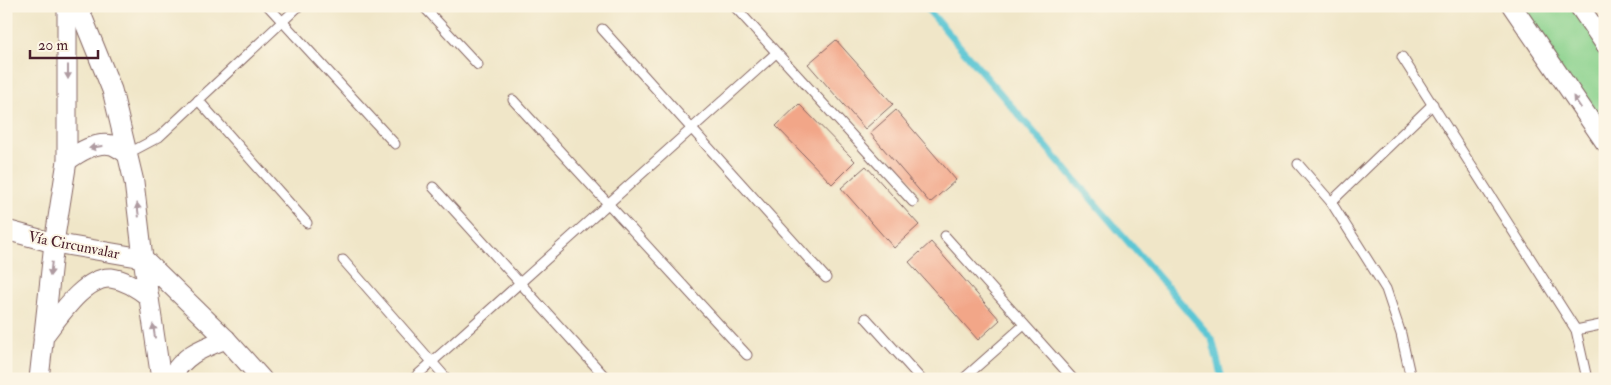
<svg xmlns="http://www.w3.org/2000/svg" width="1611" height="385" font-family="'IM FELL Double Pica',serif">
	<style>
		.green { fill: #8ad28d; stroke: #6a785c }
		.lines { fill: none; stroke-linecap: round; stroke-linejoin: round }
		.stream { stroke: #5bc6d4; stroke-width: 7 }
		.building { fill: #f2a688 }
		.service-casing { stroke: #846562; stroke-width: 11 }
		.minor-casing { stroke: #846562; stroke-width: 21 }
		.service { stroke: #fff; stroke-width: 9 }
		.minor { stroke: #fff; stroke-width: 19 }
		.oneway { fill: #ae9aa0 }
		.labels { text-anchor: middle; stroke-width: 4; stroke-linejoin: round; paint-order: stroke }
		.street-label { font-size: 15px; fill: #4a1f2b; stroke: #fcf5e5 }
	</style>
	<rect width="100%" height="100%" fill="#fcf5e5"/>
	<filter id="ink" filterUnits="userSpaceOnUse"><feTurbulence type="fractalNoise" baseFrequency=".02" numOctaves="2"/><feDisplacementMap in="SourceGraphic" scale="10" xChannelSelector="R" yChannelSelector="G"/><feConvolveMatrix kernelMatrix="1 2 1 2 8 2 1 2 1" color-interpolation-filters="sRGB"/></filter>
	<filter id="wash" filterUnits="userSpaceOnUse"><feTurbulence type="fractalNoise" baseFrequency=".0096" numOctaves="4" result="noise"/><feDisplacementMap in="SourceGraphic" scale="20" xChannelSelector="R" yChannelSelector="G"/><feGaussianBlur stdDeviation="1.12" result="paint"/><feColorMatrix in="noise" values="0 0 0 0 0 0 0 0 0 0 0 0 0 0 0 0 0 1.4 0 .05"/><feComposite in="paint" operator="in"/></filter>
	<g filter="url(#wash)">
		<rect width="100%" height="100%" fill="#f0e6c8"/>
		<path class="green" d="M1512,6h67l26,38v98z"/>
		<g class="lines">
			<path class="stream" d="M925,6l287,333 10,40"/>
		</g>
		<g id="blocks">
			<g class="building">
				<path d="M836,40l57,64 -28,25 -57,-65z"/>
				<path d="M799,104l56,57 -23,23 -56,-58z"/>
				<path d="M896,110l60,70 -26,23 -60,-70z"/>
				<path d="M866,166l53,59 -25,23 -53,-60z"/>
				<path d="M931,242l69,78 -22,20 -69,-78z"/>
			</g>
		</g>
	</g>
	<g filter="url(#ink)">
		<use href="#blocks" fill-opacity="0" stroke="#846562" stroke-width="1"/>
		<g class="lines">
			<g class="service-casing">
				<g id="service">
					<path d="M268,6l127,138"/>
					<path d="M423,6l55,59"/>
					<path d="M734,6l179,196"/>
					<path d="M602,29l224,249"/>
					<path d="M1402,57l174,273 11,49"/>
					<path d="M198,100l109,123"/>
					<path d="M513,100l234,255"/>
					<path d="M127,154l32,-17 140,-131"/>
					<path d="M1298,164l33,38 55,87 15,45 10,45"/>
					<path d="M433,187l174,192"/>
					<path d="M1331,202l102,-98"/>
					<path d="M945,236l128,143"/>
					<path d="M343,260l104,119"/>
					<path d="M866,318l55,61"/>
					<path d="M1576,330l29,-6"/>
					<path d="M413,379l363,-326"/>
					<path d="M963,379l61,-54"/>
				</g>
			</g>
			<g class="minor-casing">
				<g id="minor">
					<path d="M78,6l34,84 22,92 9,76 18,121"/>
					<path d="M1512,6l93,136"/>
					<path d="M1579,6l26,38"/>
					<path d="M67,161c12,-9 29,-20 45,-16 5,2 11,6 15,9"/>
					<path d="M6,230l48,13 89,15"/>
					<path d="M143,258l83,81 36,40"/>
					<path d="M43,337c15,-19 42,-61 68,-59 15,2 27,10 38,19"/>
					<path d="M39,379l15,-136 13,-82v-155"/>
					<path d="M169,379c18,-26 29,-29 57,-40"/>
				</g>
			</g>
			<use href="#service" class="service"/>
			<use href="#minor" class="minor"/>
		</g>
		<defs><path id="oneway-solid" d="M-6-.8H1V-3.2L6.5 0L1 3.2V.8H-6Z" transform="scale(1.25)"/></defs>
		<g class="oneway">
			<use href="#oneway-solid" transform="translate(68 72) rotate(90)"/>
			<use href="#oneway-solid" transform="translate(1577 102) rotate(-124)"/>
			<use href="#oneway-solid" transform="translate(96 147) rotate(170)"/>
			<use href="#oneway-solid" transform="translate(138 210) rotate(-97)"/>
			<use href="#oneway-solid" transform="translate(51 269) rotate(96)"/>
			<use href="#oneway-solid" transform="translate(154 331) rotate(-98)"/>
		</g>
	</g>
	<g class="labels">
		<g class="street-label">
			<text transform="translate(74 245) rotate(11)" y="5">Vía Circunvalar</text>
		</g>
	</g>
	<rect width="1611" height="385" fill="none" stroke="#fcf5e5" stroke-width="25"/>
	<path d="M30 50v8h68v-8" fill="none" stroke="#4a1f2b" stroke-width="2.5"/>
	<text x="38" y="50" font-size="15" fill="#4a1f2b" stroke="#fcf5e5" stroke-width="4" paint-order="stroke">20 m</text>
</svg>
